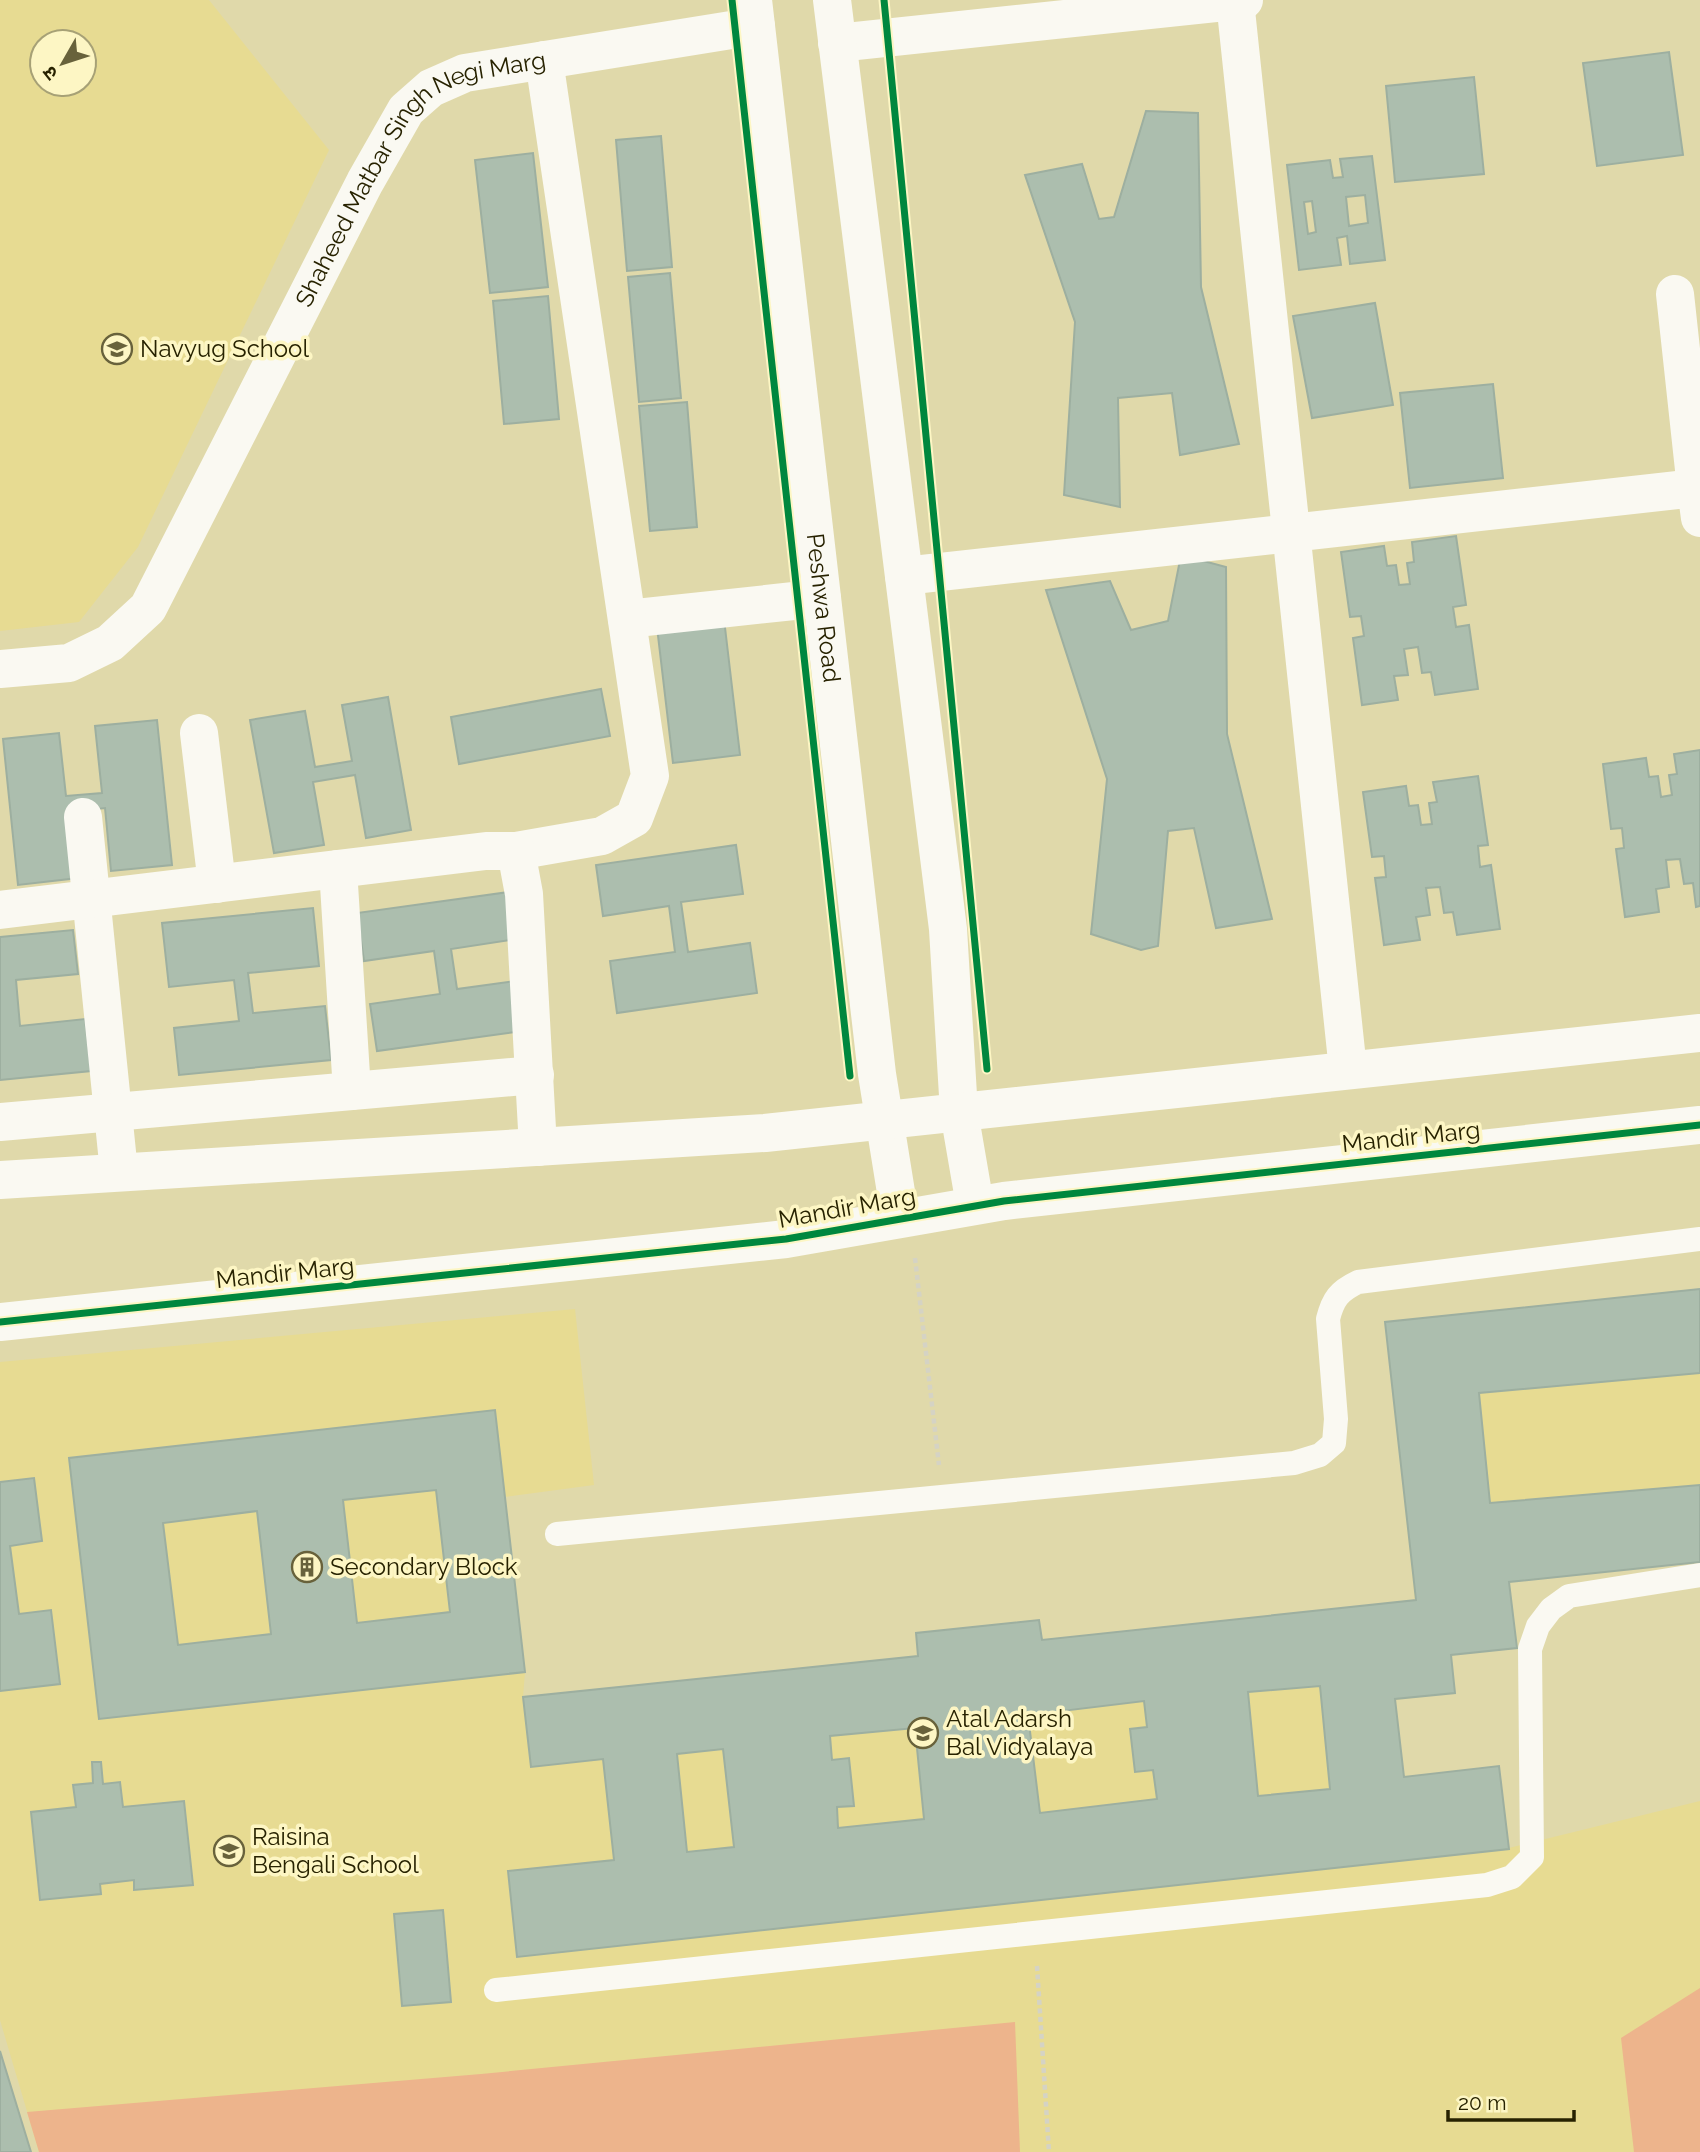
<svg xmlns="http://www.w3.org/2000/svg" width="1700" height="2152" font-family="Raleway,'Noto Sans Devanagari',sans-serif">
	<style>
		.built { fill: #e7db92; fill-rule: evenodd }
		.green { fill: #edb48c }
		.building { fill: #acbeae; stroke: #9dafa0; stroke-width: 2; fill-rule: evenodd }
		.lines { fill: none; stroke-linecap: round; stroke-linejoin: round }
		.path { stroke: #d5d3c4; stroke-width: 4.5; stroke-dasharray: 5 3.5; stroke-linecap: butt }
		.service { stroke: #faf9f2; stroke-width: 24 }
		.minor { stroke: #faf9f2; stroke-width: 38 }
		.tertiary { stroke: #faf9f2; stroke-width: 38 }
		.cycleway-casing { stroke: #fdf6c4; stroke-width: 11 }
		.cycleway { stroke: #00873e; stroke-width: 7 }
		.labels { text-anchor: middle; stroke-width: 7; stroke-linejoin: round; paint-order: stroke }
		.street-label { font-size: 24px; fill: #272200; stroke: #fdf6c4 }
		.poi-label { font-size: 24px; fill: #272200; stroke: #fdf6c4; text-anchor: start }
	</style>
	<rect width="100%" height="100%" fill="#e0d9aa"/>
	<g class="built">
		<path d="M0,0h209l120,150 -191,397 -59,75 -79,9zM84,42v42h-42v-42z"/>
		<path d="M1700,1289v273l-191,20 8,66 -66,7 4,38 -60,7 9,77 95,-11 10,82 191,-47v351h-1661l-39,-132v-658l575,-53 19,176 -89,12 20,175 -2,25 395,-41 -2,-23 123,-13 3,20 373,-40 -30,-278z"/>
	</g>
	<g class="green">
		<path d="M1700,1988v164h-66l-13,-114z"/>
		<path d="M1015,2022l5,130h-981l-12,-40 454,-38z"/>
	</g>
	<g class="building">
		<path d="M1669,52l14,103 -86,11 -14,-103z"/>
		<path d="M1474,77l10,97 -89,8 -9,-96z"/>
		<path d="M1146,111l52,2 3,174 38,157 -59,11 -8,-62 -54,5 2,109 -56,-12 11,-173 -50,-147 57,-11 17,55 15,-2z"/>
		<path d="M661,136l11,131 -45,4 -11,-131z"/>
		<path d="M533,153l15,134 -58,6 -15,-133z"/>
		<path d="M1372,156l13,104 -35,4 -3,-28 -10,2 4,27 -42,5 -12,-105 43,-5 3,18 10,-1 -3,-18zM1365,195l3,28 -19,3 -3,-29zM1312,201l4,31 -8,2 -4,-32z"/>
		<path d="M670,273l11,125 -42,4 -11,-125z"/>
		<path d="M548,296l11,123 -55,5 -11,-123z"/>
		<path d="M1375,303l18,102 -81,13 -19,-102z"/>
		<path d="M1493,384l10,94 -93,10 -10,-95z"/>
		<path d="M687,402l10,125 -47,4 -11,-125z"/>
		<path d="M1456,536l10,69 -13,2 3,20 13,-2 9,64 -43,6 -4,-23 -9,1 -4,-26 -14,2 4,26 -14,1 4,24 -36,5 -9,-67 11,-2 -3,-20 -11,1 -9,-65 43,-6 3,20 9,-1 3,20 11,-1 -3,-21 7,-1 -2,-20z"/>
		<path d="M1181,555l45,12 1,167 45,185 -56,9 -22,-100 -26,3 -10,115 -17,4 -50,-16 16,-155 -61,-189 64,-9 21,49 37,-9z"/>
		<path d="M724,619l16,136 -67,8 -16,-136z"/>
		<path d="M601,689l9,47 -151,28 -8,-47z"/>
		<path d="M388,697l23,133 -45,8 -11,-63 -42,7 11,63 -50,8 -24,-133 55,-9 10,56 37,-6 -10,-56z"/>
		<path d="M157,720l15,145 -61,6 -6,-63 -34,4 7,66 -60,7 -15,-146 56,-6 7,63 36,-3 -7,-67z"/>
		<path d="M1700,750v156l-4,1 -3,-24 -9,1 -4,-25 -14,1 3,27 -13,2 3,23 -34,5 -9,-68 8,-1 -2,-20 -11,1 -8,-65 43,-6 3,19 9,-1 3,21 11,-2 -3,-20 8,-1 -3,-20z"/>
		<path d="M1478,776l10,69 -10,1 2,21 11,-2 9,64 -43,6 -4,-23 -9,1 -4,-26 -14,1 4,27 -14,2 4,23 -36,5 -9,-67 11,-1 -2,-21 -12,1 -9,-65 43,-6 3,20 9,-1 3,20 11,-1 -3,-21 8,-1 -4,-20z"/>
		<path d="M736,845l7,49 -62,8 7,50 62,-9 7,50 -140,20 -7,-52 65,-9 -6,-46 -66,10 -7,-51z"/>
		<path d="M509,892l7,47 -65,10 6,40 65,-9 8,50 -153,21 -7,-47 70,-10 -6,-43 -70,10 -7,-48z"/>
		<path d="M313,908l6,58 -71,7 5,40 72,-7 6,54 -152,15 -5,-47 65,-7 -5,-41 -65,7 -7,-64z"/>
		<path d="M73,930l5,44 -62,6 4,46 65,-7 6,52 -91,9v-143z"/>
		<path d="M1700,1289v84l-221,20 11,110 210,-18v77l-191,20 8,66 -66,7 4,38 -60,6 9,78 95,-11 10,83 -992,108 -9,-86 106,-11 -11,-101 -72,8 -8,-70 395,-41 -2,-23 123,-13 3,20 374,-40 -31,-278zM1320,1686l10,103 -72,7 -10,-104zM1144,1701l3,26 -17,2 5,43 18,-2 4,29 -117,14 -12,-98zM915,1728l9,91 -86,9 -1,-21 17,-1 -5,-48 -17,2 -2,-24zM723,1749l11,98 -47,5 -10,-98z"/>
		<path d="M495,1410l30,262 -426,47 -30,-261zM436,1490l14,122 -93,11 -14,-123zM257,1511l14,123 -93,11 -15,-122z"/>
		<path d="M34,1478l8,63 -32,5 9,68 32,-4 9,74 -60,7v-209z"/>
		<path d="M92,1762h9l2,22 17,-2 3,25 61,-6 9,84 -59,5v-10l-34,4 1,10 -61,6 -9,-88 45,-5 -3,-22 20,-2z"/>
		<path d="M443,1910l8,92 -49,4 -8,-92z"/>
		<path d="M0,2051l31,101h-31z"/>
	</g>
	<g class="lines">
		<g class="path">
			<path d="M915,1258l24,207"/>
			<path d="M1037,1966l12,186"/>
		</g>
		<g class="service">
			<path d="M557,1534l737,-71 26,-8 14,-12 2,-24 -8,-100c5,-20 11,-28 30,-37l342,-43"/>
			<path d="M496,1990l991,-105 25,-8 20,-20 -2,-208 8,-23 13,-17 18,-13 131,-21"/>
		</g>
		<g class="minor">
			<path d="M1235,1l113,1069"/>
			<path d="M837,43l407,-43"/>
			<path d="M1675,294l21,194"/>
			<path d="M904,576l792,-88 4,30"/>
			<path d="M627,619l195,-21"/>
			<path d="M199,733l18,151"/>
			<path d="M83,817l36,355"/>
			<path d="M516,851l86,-15 32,-18 16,-42 -106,-716"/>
			<path d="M338,869l14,222"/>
			<path d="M0,910l486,-59h30l8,43 14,253"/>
			<path d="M0,1122l535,-47"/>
		</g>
		<g class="tertiary">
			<path id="s1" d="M753,0l124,1074 23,143"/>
			<path d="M832,0l116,929 11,183 16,93"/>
			<path id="s2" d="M0,669l69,-6 41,-20 38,-35 217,-426 41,-72 25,-22 34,-15 291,-47"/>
			<path d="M0,1180l765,-47 935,-100"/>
			<path d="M0,1322l786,-83 218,-38 696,-76"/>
		</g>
		<g class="cycleway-casing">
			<g id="cycleway">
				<path d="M732,0l118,1076"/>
				<path d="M884,0l103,1069"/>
				<path d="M0,1322l786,-83 218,-38 696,-76"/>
			</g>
		</g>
		<use href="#cycleway" class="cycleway"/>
	</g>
	<defs>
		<g id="school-ring" transform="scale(1.575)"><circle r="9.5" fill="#fdf6c4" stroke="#68623b" stroke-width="1.5"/><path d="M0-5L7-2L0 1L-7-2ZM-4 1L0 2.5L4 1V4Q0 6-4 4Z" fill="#68623b"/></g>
		<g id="building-ring" transform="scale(1.575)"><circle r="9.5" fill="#fdf6c4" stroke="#68623b" stroke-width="1.5"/><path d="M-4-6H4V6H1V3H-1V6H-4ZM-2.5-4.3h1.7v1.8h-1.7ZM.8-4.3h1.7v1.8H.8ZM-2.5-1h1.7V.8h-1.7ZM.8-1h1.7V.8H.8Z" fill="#68623b"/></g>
	</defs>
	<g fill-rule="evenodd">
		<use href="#school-ring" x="117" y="349"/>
		<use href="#building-ring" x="307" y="1567"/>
		<use href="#school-ring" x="923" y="1733"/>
		<use href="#school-ring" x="229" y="1851"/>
	</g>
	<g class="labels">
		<g class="street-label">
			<text dy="8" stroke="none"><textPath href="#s2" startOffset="693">Shaheed Matbar Singh Negi Marg</textPath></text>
			<text dy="8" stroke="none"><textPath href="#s1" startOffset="612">Peshwa Road</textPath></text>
			<text transform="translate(1411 1137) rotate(-6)" y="8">Mandir Marg</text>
			<text transform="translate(847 1208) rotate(-10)" y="8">Mandir Marg</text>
			<text transform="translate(285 1273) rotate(-6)" y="8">Mandir Marg</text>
		</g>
		<g class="poi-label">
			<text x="140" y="357">Navyug School</text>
			<text x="330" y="1575">Secondary Block</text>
			<text x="946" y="1727">Atal Adarsh<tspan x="946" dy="28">Bal Vidyalaya</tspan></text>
			<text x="252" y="1845">Raisina<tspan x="252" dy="28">Bengali School</tspan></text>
		</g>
	</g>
	<g transform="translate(63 63) rotate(231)"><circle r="33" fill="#fdf6c4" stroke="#a7a176" stroke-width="2"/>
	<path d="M0-5L12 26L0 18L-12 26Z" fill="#68623b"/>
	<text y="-10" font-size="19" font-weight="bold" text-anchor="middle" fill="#272200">उ</text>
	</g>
	<path d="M1448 2110v10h126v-10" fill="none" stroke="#272200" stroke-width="3.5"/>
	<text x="1458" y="2110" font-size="21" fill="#272200" stroke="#fdf6c4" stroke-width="5" paint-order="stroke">20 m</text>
</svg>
